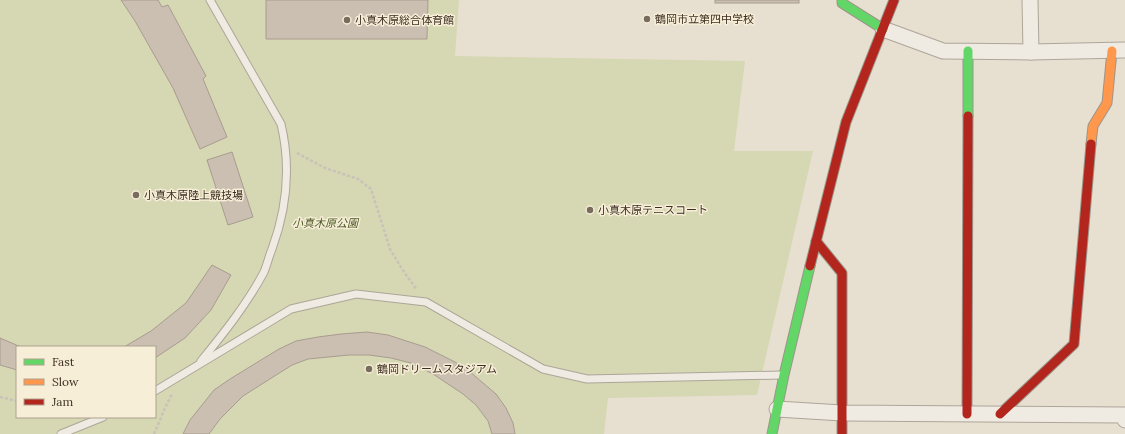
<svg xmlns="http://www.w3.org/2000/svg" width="1125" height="434" font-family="Lora,'Noto Sans JP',serif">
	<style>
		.green { fill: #d6d7b3; fill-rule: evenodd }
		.building { fill: #cbbfb2; stroke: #a89c90 }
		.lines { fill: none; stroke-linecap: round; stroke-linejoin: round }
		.lane-casing { stroke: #ada599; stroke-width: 9 }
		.street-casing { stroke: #ada599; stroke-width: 17 }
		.fast-casing { stroke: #9c958a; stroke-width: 11 }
		.slow-casing { stroke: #9c958a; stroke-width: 11 }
		.jam-casing { stroke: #9c958a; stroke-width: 11 }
		.path { stroke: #c8c2b9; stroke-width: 2.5; stroke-dasharray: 3 2; stroke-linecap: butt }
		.lane { stroke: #efebe3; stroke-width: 7 }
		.street { stroke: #efebe3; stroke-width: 15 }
		.fast { stroke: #63d668; stroke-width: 9 }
		.slow { stroke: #ff974d; stroke-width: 9 }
		.jam { stroke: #b3261e; stroke-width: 9 }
		.poi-dot { fill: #786c5e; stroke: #f7eed8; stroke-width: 1.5 }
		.labels { text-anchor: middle; stroke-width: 3; stroke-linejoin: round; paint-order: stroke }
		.poi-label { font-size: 11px; fill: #3d2e20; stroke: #f7eed8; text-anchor: start }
		.park-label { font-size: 11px; font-style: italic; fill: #4d5a26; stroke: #f7eed8 }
	</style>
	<rect width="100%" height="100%" fill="#e7e0d1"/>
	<path class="green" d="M0,0h459l-4,56 290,5 -11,90h79l-56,244 -149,3 -4,36h-604zM17,347h138v70h-138z"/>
	<g class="building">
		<path d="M121,0h37l4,7 6,-2 38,71 -3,3 24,58 -27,12 -27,-61 -38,-67z"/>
		<path d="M266,0h162l-1,39h-161z"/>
		<rect x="715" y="0" width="84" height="3"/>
		<path d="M232,152l21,65 -25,8 -21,-65z"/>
		<path d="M212,265l19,10 -20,35 -26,28 -30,20v-11h-31l27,-16 35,-28z"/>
		<path d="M367,332l21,3 37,12 30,15 14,9 27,23 10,14 7,15 2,11h-23l-4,-13 -12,-16 -13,-11 -30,-20 -22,-11 -20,-5 -22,-3h-20l-41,4 -16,6 -49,31 -23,23 -11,15h-26l7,-14 24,-30 16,-11 49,-30 17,-8 22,-4 23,-3z"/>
		<path d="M0,338l21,9h-4v23l-17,-5z"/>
	</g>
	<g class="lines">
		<g class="lane-casing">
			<g id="lane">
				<path d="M201,361c23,-28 46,-57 63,-89 3,-7 5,-16 8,-23 15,-41 19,-83 9,-125l-71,-124"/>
				<path d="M155,391l136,-82 65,-15 70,8 117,67 44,10 195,-4"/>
				<path d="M61,434l42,-17"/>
			</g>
		</g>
		<g class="street-casing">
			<g id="street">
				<path d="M1030,0l1,52"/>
				<path d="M883,29l60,22 88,1 94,-2"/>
				<path d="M777,409l65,4 283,2v5"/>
			</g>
		</g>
		<g class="fast-casing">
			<g id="fast">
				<path d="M842,0v3l41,26"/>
				<path d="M968,116v-65"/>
				<path d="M772,434l12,-59 26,-109"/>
			</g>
		</g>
		<g class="slow-casing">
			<path id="slow" d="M1091,144l2,-18 14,-23 5,-52"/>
		</g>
		<g class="jam-casing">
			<g id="jam">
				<path d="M816,241l26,32v161"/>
				<path d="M810,266l36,-144 48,-122"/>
				<path d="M967,414l1,-298"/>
				<path d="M1000,414l74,-70 17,-200"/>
			</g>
		</g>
		<g class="path">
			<path d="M297,153l28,15 33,11 13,10 19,60 12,20 15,21"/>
			<path d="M0,397l17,4"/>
			<path d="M154,434l11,-26 7,-14"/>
		</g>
		<use href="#lane" class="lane"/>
		<use href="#street" class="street"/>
		<use href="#fast" class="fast"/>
		<use href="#slow" class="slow"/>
		<use href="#jam" class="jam"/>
	</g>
	<g class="poi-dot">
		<circle cx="647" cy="19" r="4"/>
		<circle cx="347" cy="20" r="4"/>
		<circle cx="136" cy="195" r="4"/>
		<circle cx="590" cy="210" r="4"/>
		<circle cx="369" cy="369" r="4"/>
	</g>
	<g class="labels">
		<g class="poi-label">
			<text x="655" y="23">鶴岡市立第四中学校</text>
			<text x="355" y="24">小真木原総合体育館</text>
			<text x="144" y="199">小真木原陸上競技場</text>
			<text x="598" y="214">小真木原テニスコート</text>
			<text x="377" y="373">鶴岡ドリームスタジアム</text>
		</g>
		<g class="park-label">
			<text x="325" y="227">小真木原公園</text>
		</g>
	</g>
	<rect x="16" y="346" width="140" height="72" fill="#f7eed8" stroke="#ada18e"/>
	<rect x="24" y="359" width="20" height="6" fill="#63d668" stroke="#ada18e"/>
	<text x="52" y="366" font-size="12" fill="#3d2e20">Fast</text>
	<rect x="24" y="379" width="20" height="6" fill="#ff974d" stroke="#ada18e"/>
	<text x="52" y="386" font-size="12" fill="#3d2e20">Slow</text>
	<rect x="24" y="399" width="20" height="6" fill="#b3261e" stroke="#ada18e"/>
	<text x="52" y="406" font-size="12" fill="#3d2e20">Jam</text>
</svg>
